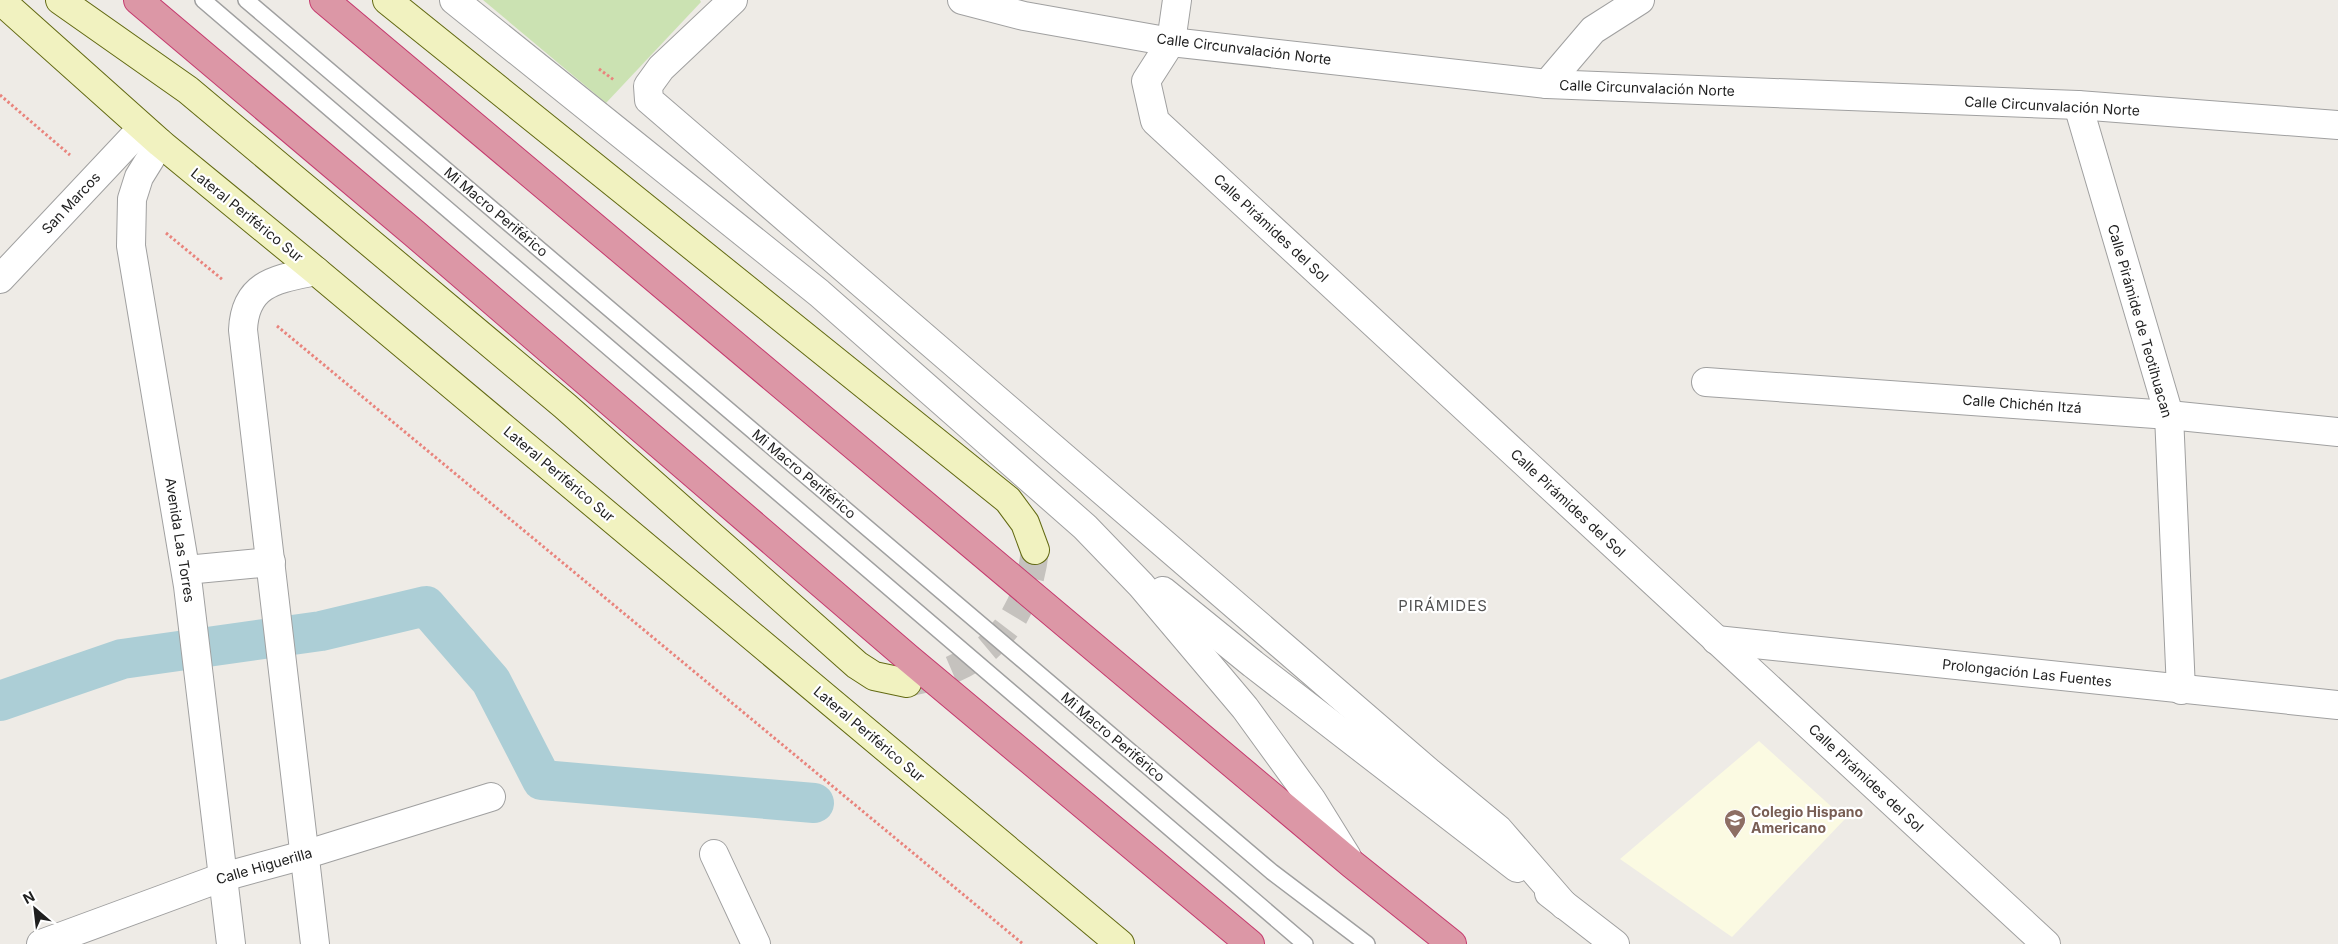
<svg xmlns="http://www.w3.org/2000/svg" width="2338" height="944" font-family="Inter,sans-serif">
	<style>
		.education { fill: #fbfae2 }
		.grass { fill: #cbe2b2 }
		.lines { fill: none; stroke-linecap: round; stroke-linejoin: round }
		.canal { stroke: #acced6; stroke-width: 40 }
		.secondary-tunnel { stroke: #c5c2be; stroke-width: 28; stroke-dasharray: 28 14; stroke-linecap: butt }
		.lane-casing { stroke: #a0a0a0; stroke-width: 18 }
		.street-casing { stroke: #a0a0a0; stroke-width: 30 }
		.secondary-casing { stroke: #626912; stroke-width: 30 }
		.highway-casing { stroke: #c53a6e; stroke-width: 30 }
		.path { stroke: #e9847d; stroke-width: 3; stroke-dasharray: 2.5 2.5; stroke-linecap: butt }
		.lane { stroke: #fff; stroke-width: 15 }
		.street { stroke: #fff; stroke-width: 28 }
		.secondary { stroke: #f1f2c0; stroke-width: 28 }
		.highway { stroke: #dc97a6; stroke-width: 28 }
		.labels { text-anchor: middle; stroke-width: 4.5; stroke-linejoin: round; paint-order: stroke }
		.street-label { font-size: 14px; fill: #1f1f1f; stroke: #fff }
		.education-label { font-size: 14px; font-weight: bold; fill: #785e54; stroke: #fff; text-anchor: start }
		.neighbourhood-label { font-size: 15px; letter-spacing: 1px; fill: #525252; stroke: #fff }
	</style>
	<rect width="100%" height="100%" fill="#eeebe6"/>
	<path class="education" d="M1759,741l86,78 -113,118 -112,-78z"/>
	<path class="grass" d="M483,0h217l1,2 -95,101z"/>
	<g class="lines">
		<path class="canal" d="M0,701l122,-42 199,-28 105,-25 65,75 51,99 272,23"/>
		<path class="secondary-tunnel" d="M911,682c73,-14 116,-58 124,-132"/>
		<g class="lane-casing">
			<g id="lane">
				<path d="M203,0l1102,944"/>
				<path d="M246,0l1026,872 95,72"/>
			</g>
		</g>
		<g class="street-casing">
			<g id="street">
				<path d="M454,0l365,293 266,234 56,58 104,123 66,91 36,58"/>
				<path d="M733,0l-72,68 -13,18 1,14 781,673 68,56 66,76"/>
				<path d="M962,0l62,16 147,26 376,42 531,21 260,20"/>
				<path d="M1177,0l-6,42 -25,39 9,40 891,823"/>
				<path d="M1547,84l46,-54 47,-30"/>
				<path d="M2078,105l91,310 12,275"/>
				<path d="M160,143l-21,34 -7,22 -1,47 57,340 43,358"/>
				<path d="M0,279l142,-151"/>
				<path d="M1706,382l463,33 169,17"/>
				<path d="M186,570l85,-8"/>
				<path d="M1163,591l90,73 264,204"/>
				<path d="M1716,640l622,65"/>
				<path d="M714,854l42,90"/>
				<path d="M1549,893l66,51"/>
				<path d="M41,944l182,-67 81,-22 187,-58"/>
				<path d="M315,944l-72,-614c2,-48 35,-51 73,-59"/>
			</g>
		</g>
		<g class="secondary-casing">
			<g id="secondary">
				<path d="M0,0l160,143 156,128 804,673"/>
				<path d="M60,0l128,90 377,316 292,259 17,11 33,7"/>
				<path d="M387,0l621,500 17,23 10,27"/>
			</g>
		</g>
		<g class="highway-casing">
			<g id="highway">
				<path d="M138,0l277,234 493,424 342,286"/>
				<path d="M324,0l1028,864 100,80"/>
			</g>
		</g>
		<g class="path">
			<path d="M599,69l15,11"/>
			<path d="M0,95l70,60"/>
			<path d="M166,233l57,47"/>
			<path d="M277,326l746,618"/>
		</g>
		<use href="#lane" class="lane"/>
		<use href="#street" class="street"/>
		<use href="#secondary" class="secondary"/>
		<use href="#highway" class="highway"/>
	</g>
	<defs>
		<g id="school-pin" transform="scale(1.125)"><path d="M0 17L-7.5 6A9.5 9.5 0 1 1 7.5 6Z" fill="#8d6e63" stroke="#fff"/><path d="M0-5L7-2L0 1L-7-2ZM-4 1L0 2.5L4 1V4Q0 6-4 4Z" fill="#fff"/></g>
	</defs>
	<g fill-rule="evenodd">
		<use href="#school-pin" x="1735" y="820"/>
	</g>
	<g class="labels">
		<g class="street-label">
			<text transform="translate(1244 49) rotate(7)" y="5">Calle Circunvalación Norte</text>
			<text transform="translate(1647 88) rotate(2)" y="5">Calle Circunvalación Norte</text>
			<text transform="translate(2052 106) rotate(3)" y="5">Calle Circunvalación Norte</text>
			<text transform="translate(71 203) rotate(-47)" y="5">San Marcos</text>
			<text transform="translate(496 212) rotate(40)" y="5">Mi Macro Periférico</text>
			<text transform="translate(247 215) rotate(39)" y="5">Lateral Periférico Sur</text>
			<text transform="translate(1271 228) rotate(43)" y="5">Calle Pirámides del Sol</text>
			<text transform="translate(2140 321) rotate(74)" y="5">Calle Pirámide de Teotihuacan</text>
			<text transform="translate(2022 404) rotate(4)" y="5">Calle Chichén Itzá</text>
			<text transform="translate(559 474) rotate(40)" y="5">Lateral Periférico Sur</text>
			<text transform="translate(804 474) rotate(40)" y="5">Mi Macro Periférico</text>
			<text transform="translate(1568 503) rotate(43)" y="5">Calle Pirámides del Sol</text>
			<text transform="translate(180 540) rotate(81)" y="5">Avenida Las Torres</text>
			<text transform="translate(2027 673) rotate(6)" y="5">Prolongación Las Fuentes</text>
			<text transform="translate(869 734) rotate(40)" y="5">Lateral Periférico Sur</text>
			<text transform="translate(1113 737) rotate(40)" y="5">Mi Macro Periférico</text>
			<text transform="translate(1866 778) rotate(43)" y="5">Calle Pirámides del Sol</text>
			<text transform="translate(264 866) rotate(-16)" y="5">Calle Higuerilla</text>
		</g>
		<g class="education-label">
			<text x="1751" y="817">Colegio Hispano<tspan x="1751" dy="16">Americano</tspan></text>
		</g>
		<g class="neighbourhood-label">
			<text x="1443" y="611">PIRÁMIDES</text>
		</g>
	</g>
	<g transform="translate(35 909) rotate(332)" stroke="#ffffff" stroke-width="4" paint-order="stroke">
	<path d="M0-4L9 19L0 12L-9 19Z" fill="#1f1f1f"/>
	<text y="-8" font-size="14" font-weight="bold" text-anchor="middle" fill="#1f1f1f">N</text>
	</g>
</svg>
